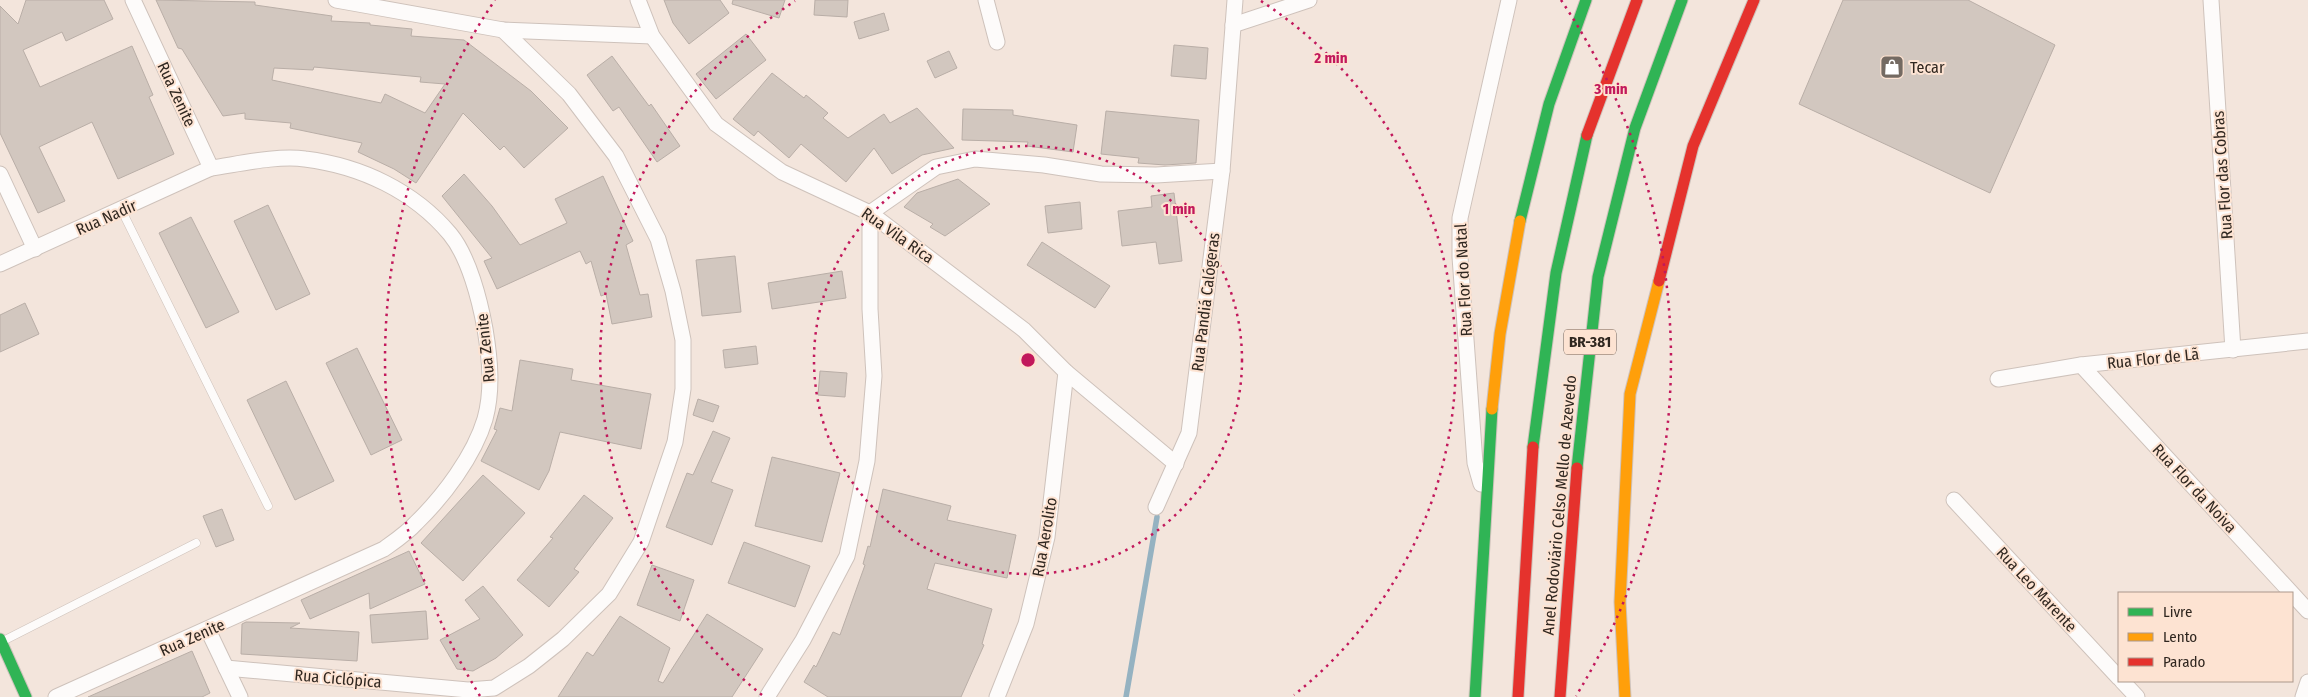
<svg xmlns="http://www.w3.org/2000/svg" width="2308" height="697" font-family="'Fira Sans Condensed',sans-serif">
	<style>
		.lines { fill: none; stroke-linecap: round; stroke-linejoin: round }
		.stream { stroke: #95b2c1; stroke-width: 5.5 }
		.building { fill: #d2c7bf; stroke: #b9aea7; fill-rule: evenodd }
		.lane-casing { stroke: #cec2bb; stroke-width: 9 }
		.street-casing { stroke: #cec2bb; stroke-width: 17 }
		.fast-casing { stroke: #cec2bb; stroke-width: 13 }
		.slow-casing { stroke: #cec2bb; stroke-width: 13 }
		.jam-casing { stroke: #cec2bb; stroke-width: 13 }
		.lane { stroke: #fdfbfa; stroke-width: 8 }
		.street { stroke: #fdfbfa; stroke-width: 15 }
		.fast { stroke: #30b455; stroke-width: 11 }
		.slow { stroke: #ff9f0a; stroke-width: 11 }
		.jam { stroke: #e5322d; stroke-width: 11 }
		.ring { fill: none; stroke: #c2185b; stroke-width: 2.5; stroke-dasharray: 2.5 5 }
		.labels { text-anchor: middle; stroke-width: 4; stroke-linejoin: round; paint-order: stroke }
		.shield { fill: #fde3d2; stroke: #6e5f55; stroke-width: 1 }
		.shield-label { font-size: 15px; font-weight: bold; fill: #302720 }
		.poi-label { font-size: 16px; fill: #302720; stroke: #fde3d2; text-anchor: start }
		.street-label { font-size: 16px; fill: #302720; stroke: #fde3d2 }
		.centre { fill: #c2185b; stroke: #fde3d2; stroke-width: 2.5 }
		.ring-label { font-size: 15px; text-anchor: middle; font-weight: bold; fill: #c2185b; stroke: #fde3d2; stroke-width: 4; stroke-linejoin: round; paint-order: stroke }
	</style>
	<rect width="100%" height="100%" fill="#f3e5dc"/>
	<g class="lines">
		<path class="stream" d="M1126,697l31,-180"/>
	</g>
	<g class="building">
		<path d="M26,0h78l9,19 -47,22 -4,-9 -39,18 17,37 92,-41 21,49 -4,2 25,57 -56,25 -26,-57 -53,25 26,54 -27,12 -38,-80v-127l18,18z"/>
		<path d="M156,0l99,2v3l77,11 -1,5 39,2v2l42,4 -1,7 53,4 67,51 37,37 -44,40 -20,-22 -4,4 -37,-37 -47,70 -22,-14 -36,-17 4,-9 -72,-15 1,-5 -46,-4v-6l-22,3 -41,-67 -4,-1zM314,67l107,10 -1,5 25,2 -20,29 -40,-19 -4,9 -109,-23 2,-12 39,2z"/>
		<path d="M664,0h56l9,13 -40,31 -16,-21z"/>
		<path d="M733,0h52l-6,18 -47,-14z"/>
		<path d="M815,0h33l-1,17 -33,-2z"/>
		<path d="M1843,0h125l87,45 -65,148 -191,-89z"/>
		<path d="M884,13l5,17 -30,9 -5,-17z"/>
		<path d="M746,34l20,26 -50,39 -20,-25z"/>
		<path d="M1174,45l34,3 -2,31 -35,-3z"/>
		<path d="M949,51l8,17 -22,10 -8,-17z"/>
		<path d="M612,56l37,50 2,-2 29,42 -23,16 -38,-55 -6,4 -26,-36z"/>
		<path d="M772,73l32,25 2,-3 22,18 -5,5 25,20 36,-24 6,9 27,-15 37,40 -32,7 -30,19 -18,-26 -28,34 -45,-38 -12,14 -31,-27 -4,5 -21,-17z"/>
		<path d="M963,109l50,1v5l64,10 -4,27 -46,-6 1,-4 -66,-2z"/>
		<path d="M1106,111l93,9 -3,43 -31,2 -27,-2 1,-5 -38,-4z"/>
		<path d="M464,174l28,32 28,39 47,-22 -12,-24 48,-23 30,65 -7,4 14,50 8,-1 4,23 -40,7 -6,-30 -5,2 -10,-35 -5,3 -6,-13 -83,38 -13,-28 8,-3 -50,-62z"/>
		<path d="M958,179l32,25 -45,32 -15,-9 3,-3 -29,-17 13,-14z"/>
		<path d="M1174,193l8,68 -23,3 -3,-22 -34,4 -4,-35 34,-4 -1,-11z"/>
		<path d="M1080,202l2,27 -34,4 -3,-27z"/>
		<path d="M268,205l42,89 -34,16 -42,-89z"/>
		<path d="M191,217l48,95 -33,16 -47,-95z"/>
		<path d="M1042,242l68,44 -15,22 -68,-43z"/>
		<path d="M735,256l6,56 -39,4 -6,-56z"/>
		<path d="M842,271l4,27 -74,11 -4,-26z"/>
		<path d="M25,303l14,31 -39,18v-37z"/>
		<path d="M756,346l2,18 -33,4 -2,-18z"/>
		<path d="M357,348l45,92 -31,15 -45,-92z"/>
		<path d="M520,360l53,9 -2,11 80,14 -10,55 -81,-17 -11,39 -10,19 -58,-29 16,-31 -3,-1 6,-21 12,3z"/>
		<path d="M820,371l27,2 -2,24 -27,-2z"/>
		<path d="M286,381l48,100 -39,19 -48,-100z"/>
		<path d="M698,399l21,7 -6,16 -20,-7z"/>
		<path d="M713,431l17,7 -19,44 22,8 -21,55 -46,-18 21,-54 6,2z"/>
		<path d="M772,457l68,16 -18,69 -67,-16z"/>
		<path d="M483,475l42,38 -62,68 -42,-38z"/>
		<path d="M883,489l68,17 -4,14 69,15 -9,43 -72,-15 -8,26 65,20 -10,35 2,1 -23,52h-133l-24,-15 10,-17 2,2 17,-35 7,3 25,-70 -2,-1 5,-18 2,1z"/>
		<path d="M584,495l29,23 -39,51 5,3 -30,35 -32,-27 36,-42 -3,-1z"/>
		<path d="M222,509l12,31 -18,7 -13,-31z"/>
		<path d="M744,542l66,24 -15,41 -67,-24z"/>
		<path d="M409,551l16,33 -55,25 -1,-16 -59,26 -9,-19z"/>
		<path d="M652,565l42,15 -14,41 -43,-16z"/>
		<path d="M483,586l40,49 -27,23 -23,13 -16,-2 -17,-29 40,-21 -15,-19z"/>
		<path d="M426,611l2,28 -56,4 -2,-28z"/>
		<path d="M707,614l56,35 -31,48h-174l29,-45 6,4 27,-40 50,32 -12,33 5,2z"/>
		<path d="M246,622l54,1 -10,5 69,4 -2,29 -116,-7 1,-30z"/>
		<path d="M192,651l18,42 -8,4h-114z"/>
	</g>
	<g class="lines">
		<g class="lane-casing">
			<g id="lane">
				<path d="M121,209l147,297"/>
				<path d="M3,641l193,-98"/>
			</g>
		</g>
		<g class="street-casing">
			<g id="street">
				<path d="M336,0l167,30 149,6"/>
				<path d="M638,0l14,36 64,88 66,48 88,41 154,117 42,42 110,92"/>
				<path d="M986,0l11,42"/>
				<path d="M2211,0l22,350"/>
				<path d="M1233,25l76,-25"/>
				<path d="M0,174l35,75"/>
				<path d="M0,264l211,-96"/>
				<path d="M2081,365l227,246"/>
				<path d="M1998,379l83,-14 227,-24"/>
				<path d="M1481,484l-6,-21 -15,-206v-39l49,-218"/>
				<path d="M1954,500l165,178"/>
				<path d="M1156,507l33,-74 33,-262 13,-171"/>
				<path d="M208,630l32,67"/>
				<path d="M226,668l242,22 26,-2 35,-22 34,-27 46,-45 32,-52 34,-100 8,-53v-49l-10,-49 -15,-52 -42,-83 -47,-62 -66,-64"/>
				<path d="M2122,681l15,16"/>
				<path d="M56,697l328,-148c11,-8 23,-16 32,-26 27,-26 58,-67 69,-104 8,-29 5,-60 0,-90 -5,-28 -16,-72 -35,-95 -36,-43 -89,-68 -145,-75 -27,-4 -66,5 -94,9l-78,-168"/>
				<path d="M767,697l36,-57 44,-84 20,-95 7,-85 -4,-67v-96l66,-46 39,-8 69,6 57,9 55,1 66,-4"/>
				<path d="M997,697l29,-73 21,-87 19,-165"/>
				<path d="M2303,697l5,-15"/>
			</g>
		</g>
		<g class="fast-casing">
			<g id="fast">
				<path d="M1520,221l29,-117 37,-104"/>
				<path d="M1533,447l23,-174 31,-138"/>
				<path d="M1577,468l21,-191 37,-149 47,-128"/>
				<path d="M0,639l26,58"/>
				<path d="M1475,697l17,-288"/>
			</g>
		</g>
		<g class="slow-casing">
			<g id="slow">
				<path d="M1492,409l8,-75 20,-113"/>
				<path d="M1625,697l-5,-95 10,-208 29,-113"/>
			</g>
		</g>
		<g class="jam-casing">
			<g id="jam">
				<path d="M1587,135l50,-135"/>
				<path d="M1659,281l34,-135 61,-146"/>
				<path d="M1518,697l15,-250"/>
				<path d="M1560,697l17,-229"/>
			</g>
		</g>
		<use href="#lane" class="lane"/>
		<use href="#street" class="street"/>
		<use href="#fast" class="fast"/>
		<use href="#slow" class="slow"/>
		<use href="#jam" class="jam"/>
	</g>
	<g class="ring">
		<circle cx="1028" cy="360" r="214"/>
		<path d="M762 695A428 428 0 0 1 795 1M1261 1A428 428 0 0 1 1294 695"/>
		<path d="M480 696A643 643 0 0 1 495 0M1561 0A643 643 0 0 1 1576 696"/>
	</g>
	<defs>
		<g id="shop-square" transform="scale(1.25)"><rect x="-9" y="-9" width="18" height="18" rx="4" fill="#746a62" stroke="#fde3d2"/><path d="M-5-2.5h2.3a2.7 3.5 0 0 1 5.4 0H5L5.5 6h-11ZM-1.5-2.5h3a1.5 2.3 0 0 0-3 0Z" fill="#fff"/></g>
	</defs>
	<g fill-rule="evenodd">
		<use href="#shop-square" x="1892" y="67"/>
	</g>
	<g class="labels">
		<rect class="shield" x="1564" y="329.5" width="52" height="25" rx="4"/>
		<g class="shield-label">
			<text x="1590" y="347">BR-381</text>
		</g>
		<g class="poi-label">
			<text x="1910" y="73">Tecar</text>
		</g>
		<g class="street-label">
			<text transform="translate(177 94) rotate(65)" y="6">Rua Zenite</text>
			<text transform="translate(2222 175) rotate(-94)" y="6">Rua Flor das Cobras</text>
			<text transform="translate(106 217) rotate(-24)" y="6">Rua Nadir</text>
			<text transform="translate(898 235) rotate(35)" y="6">Rua Vila Rica</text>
			<text transform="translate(1463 280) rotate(-93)" y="6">Rua Flor do Natal</text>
			<text transform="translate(1205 302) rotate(-83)" y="6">Rua Pandiá Calógeras</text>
			<text transform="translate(485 348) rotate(-96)" y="6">Rua Zenite</text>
			<text transform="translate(2153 358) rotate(-6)" y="6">Rua Flor de Lã</text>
			<text transform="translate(2195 488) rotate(47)" y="6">Rua Flor da Noiva</text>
			<text transform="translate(1559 505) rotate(-85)" y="6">Anel Rodoviário Celso Mello de Azevedo</text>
			<text transform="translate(1044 537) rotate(-80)" y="6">Rua Aerolito</text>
			<text transform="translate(2037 589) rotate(47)" y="6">Rua Leo Marente</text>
			<text transform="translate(192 637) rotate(-24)" y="6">Rua Zenite</text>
			<text transform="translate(338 678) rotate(5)" y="6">Rua Ciclópica</text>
		</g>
	</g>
	<circle cx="1028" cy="360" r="8" class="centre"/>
	<g class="ring-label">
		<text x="1331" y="63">2 min</text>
		<text x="1611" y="94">3 min</text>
		<text x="1179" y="214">1 min</text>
	</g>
	<rect x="2118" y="592" width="175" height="90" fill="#fde3d2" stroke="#ab988b"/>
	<rect x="2128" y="608" width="25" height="8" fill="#30b455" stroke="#ab988b"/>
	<text x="2163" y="617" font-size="15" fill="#302720">Livre</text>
	<rect x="2128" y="633" width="25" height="8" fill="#ff9f0a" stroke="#ab988b"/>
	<text x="2163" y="642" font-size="15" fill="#302720">Lento</text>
	<rect x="2128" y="658" width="25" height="8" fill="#e5322d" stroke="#ab988b"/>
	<text x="2163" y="667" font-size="15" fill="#302720">Parado</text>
</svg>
